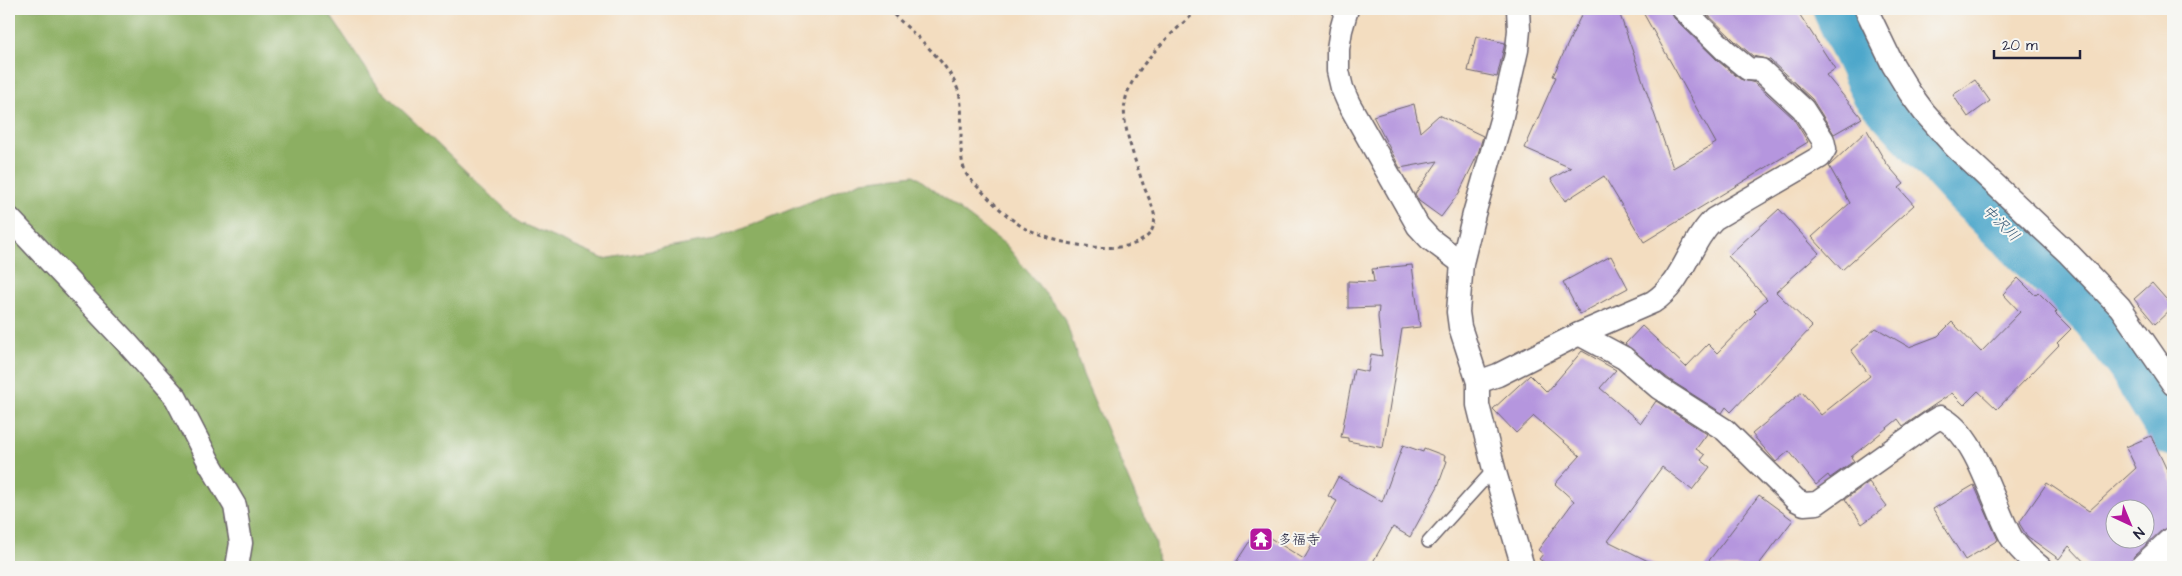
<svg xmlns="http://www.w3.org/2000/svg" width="2182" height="576" font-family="'Architects Daughter','Klee One',sans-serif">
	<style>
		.forest { fill: #8caf62; stroke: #57684e }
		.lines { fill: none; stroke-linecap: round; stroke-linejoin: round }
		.river { stroke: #4ea7cb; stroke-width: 51 }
		.building { fill: #b596de; fill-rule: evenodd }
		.lane-casing { stroke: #6b636a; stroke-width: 14 }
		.street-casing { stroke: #6b636a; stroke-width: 25 }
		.secondary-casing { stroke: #6b636a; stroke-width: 30 }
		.path { stroke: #6b636a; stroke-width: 3; stroke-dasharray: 4 4; stroke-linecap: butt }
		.lane { stroke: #fff; stroke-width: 11 }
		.street { stroke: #fff; stroke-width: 22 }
		.secondary { stroke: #fff; stroke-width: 28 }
		.labels { text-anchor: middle; stroke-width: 4; stroke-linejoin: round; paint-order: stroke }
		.poi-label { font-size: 14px; fill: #22223b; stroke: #f6f6f2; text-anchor: start }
		.water-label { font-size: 15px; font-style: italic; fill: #345775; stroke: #f6f6f2 }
	</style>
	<rect width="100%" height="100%" fill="#f6f6f2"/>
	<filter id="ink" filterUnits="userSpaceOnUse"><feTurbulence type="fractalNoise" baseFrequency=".02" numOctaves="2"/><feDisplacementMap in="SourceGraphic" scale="10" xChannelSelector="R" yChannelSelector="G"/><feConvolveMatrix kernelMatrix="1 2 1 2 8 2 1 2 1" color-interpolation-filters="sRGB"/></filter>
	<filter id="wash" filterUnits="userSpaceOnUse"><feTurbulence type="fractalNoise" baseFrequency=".0096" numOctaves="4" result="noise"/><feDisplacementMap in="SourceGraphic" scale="20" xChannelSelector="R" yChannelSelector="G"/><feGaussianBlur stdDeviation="1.12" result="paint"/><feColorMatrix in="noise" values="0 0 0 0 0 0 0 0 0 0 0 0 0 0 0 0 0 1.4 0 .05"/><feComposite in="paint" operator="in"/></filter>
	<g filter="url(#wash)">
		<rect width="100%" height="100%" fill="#f3ddc0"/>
		<path class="forest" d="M9,9h317l53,79 141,135 84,36 110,-19 148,-59 52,-6 92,70 59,73 18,57 73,169 2,23h-1149z"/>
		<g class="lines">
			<path class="river" d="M1838,9l39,83 93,101 126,123 36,48 41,67"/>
		</g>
		<g id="blocks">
			<g class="building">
				<path d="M1584,9h34l55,159 43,-25 -75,-134h29l4,9 44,43 22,18 15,4 38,35 15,24 -164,100 -40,-66 -39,25 -14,-22 20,-11 -46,-20 31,-71 -3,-1z"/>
				<path d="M1702,9h94l39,60 -9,6 36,43 -28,16 -22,-35 -42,-39 -17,-4 -18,-15z"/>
				<path d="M1476,36l29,7 -8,34 -29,-6z"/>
				<path d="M1975,80l15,21 -22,16 -15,-22z"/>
				<path d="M1414,104l6,28 19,-17 44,21 -5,18 -19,39 -18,24 -22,-16 -4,-7 23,-33 -38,7 -27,-52z"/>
				<path d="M1867,130l19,33 18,21 -5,4 15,17 -72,65 -30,-33 38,-34 -21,-37z"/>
				<path d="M1779,209l40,44 -43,39 36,35 -81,85 -5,-5 -4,6 -52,-33 -45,-36 17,-18 44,41 22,-23 9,9 39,-40 -2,-2 13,-12 -39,-43z"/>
				<path d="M1611,256l17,32 -48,26 -17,-32z"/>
				<path d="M1412,265l8,62 -18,2 -19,119 -35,-7v-3l-7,-1 13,-68 14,3 3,-18 11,2 -4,-39 1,-10 -31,1v-27l26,1 -2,-13z"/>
				<path d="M2018,278l17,17 3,-3 19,19 -2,2 16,16 -14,14 2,2 -62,64 -19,-18 -14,14 -12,-12 -49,33 -5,-7 -47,38 3,4 -24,17 -2,-3 -12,10 -27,-34 -13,11 -24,-28 50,-42 19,23 49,-39 -19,-26 25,-22 33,19 29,-11 14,-14 29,30 39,-40 -17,-18z"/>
				<path d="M2152,283l21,24 -18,17 -21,-25z"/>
				<path d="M1582,351l34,19 -16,18 41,35 15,-22 51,33 -11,15 9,6 -4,5 9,7 -18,23 -30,-23 -54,74 52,26h-109l-12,-8 4,-5 -5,-4 36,-49 -19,-17 25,-28 -46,-40 -18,17 -23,-24 37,-34 17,17z"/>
				<path d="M2151,436l22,47v43l-11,4 -28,26 -4,11h-41l-20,-21 -10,13 -32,-23 -8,-13 28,-40 42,28 47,-43 -10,-21zM2114,508h30v30h-30z"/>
				<path d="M1403,445l20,7 1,-4 21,8 -1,4 3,1 -9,25 -28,51 -17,-10 -23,40h-137l24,-37 47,29 33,-58 -9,-5 10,-19 44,25z"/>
				<path d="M1869,482l18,24 -25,18 -17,-25z"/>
				<path d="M1974,485l24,55 -33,20 -32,-51z"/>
				<path d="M1759,495l34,25 -36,47h-53z"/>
			</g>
		</g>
	</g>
	<g filter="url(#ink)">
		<use href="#blocks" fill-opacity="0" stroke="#6b636a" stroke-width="1"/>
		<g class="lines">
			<g class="lane-casing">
				<path id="lane" d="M1428,542l66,-73"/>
			</g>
			<g class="street-casing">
				<g id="street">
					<path d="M1347,9l-6,21 -3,19v22l4,17 7,16 69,122 12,13 32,24"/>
					<path d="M1518,9l1,21 -2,20 -16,70 -27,94 -12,49 -4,49 2,15 18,55v23l16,64 29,98"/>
					<path d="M1866,9l27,56 17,28 14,19 31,35 114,107 51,53 53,77"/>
					<path d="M9,218l118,125 49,55 34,66 25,42 6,37 -4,24"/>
					<path d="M1579,334l45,24 35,30 66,42 71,70 8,4 13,-1 113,-80 10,-6c37,17 52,85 71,120 7,12 18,21 29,30"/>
					<path d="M1478,382l20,-7 81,-41 74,-32c31,-20 36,-59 61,-83l106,-62 5,-8 -2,-9 -20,-31 -42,-39 -13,-1 -22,-18 -43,-42"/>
				</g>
			</g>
			<g class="secondary-casing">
				<path id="secondary" d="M2145,567l28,-26"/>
			</g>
			<path class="path" d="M888,9c23,23 61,52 71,84 7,24 -5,67 10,85 18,18 35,38 57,51 24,14 119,36 128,-5 3,-13 -7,-28 -11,-40 -7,-22 -22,-59 -18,-81 4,-33 50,-73 74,-94"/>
			<use href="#lane" class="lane"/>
			<use href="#street" class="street"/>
			<use href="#secondary" class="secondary"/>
		</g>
	</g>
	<defs>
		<g id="temple-square" transform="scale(1.25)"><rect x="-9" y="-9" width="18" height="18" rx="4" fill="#b5179e" stroke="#f6f6f2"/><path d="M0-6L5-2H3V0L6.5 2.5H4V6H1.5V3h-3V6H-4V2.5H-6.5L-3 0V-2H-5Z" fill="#fff"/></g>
	</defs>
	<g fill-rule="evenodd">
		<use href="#temple-square" x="1261" y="539"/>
	</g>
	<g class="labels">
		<g class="poi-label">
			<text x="1278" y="544">多福寺</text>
		</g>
		<g class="water-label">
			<text transform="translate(2001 223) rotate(44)" y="5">中沢川</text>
		</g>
	</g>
	<rect width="2182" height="576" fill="none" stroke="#f6f6f2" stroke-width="30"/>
	<g transform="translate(2130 524) rotate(136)"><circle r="24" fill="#f6f6f2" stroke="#a1a1a9"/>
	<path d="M0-4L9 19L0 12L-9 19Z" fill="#b5179e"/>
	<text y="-8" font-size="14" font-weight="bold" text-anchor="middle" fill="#22223b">N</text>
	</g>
	<path d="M1994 50v8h86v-8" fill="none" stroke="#22223b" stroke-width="2.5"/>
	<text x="2002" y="50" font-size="15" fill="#22223b" stroke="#f6f6f2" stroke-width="4" paint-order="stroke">20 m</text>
</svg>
